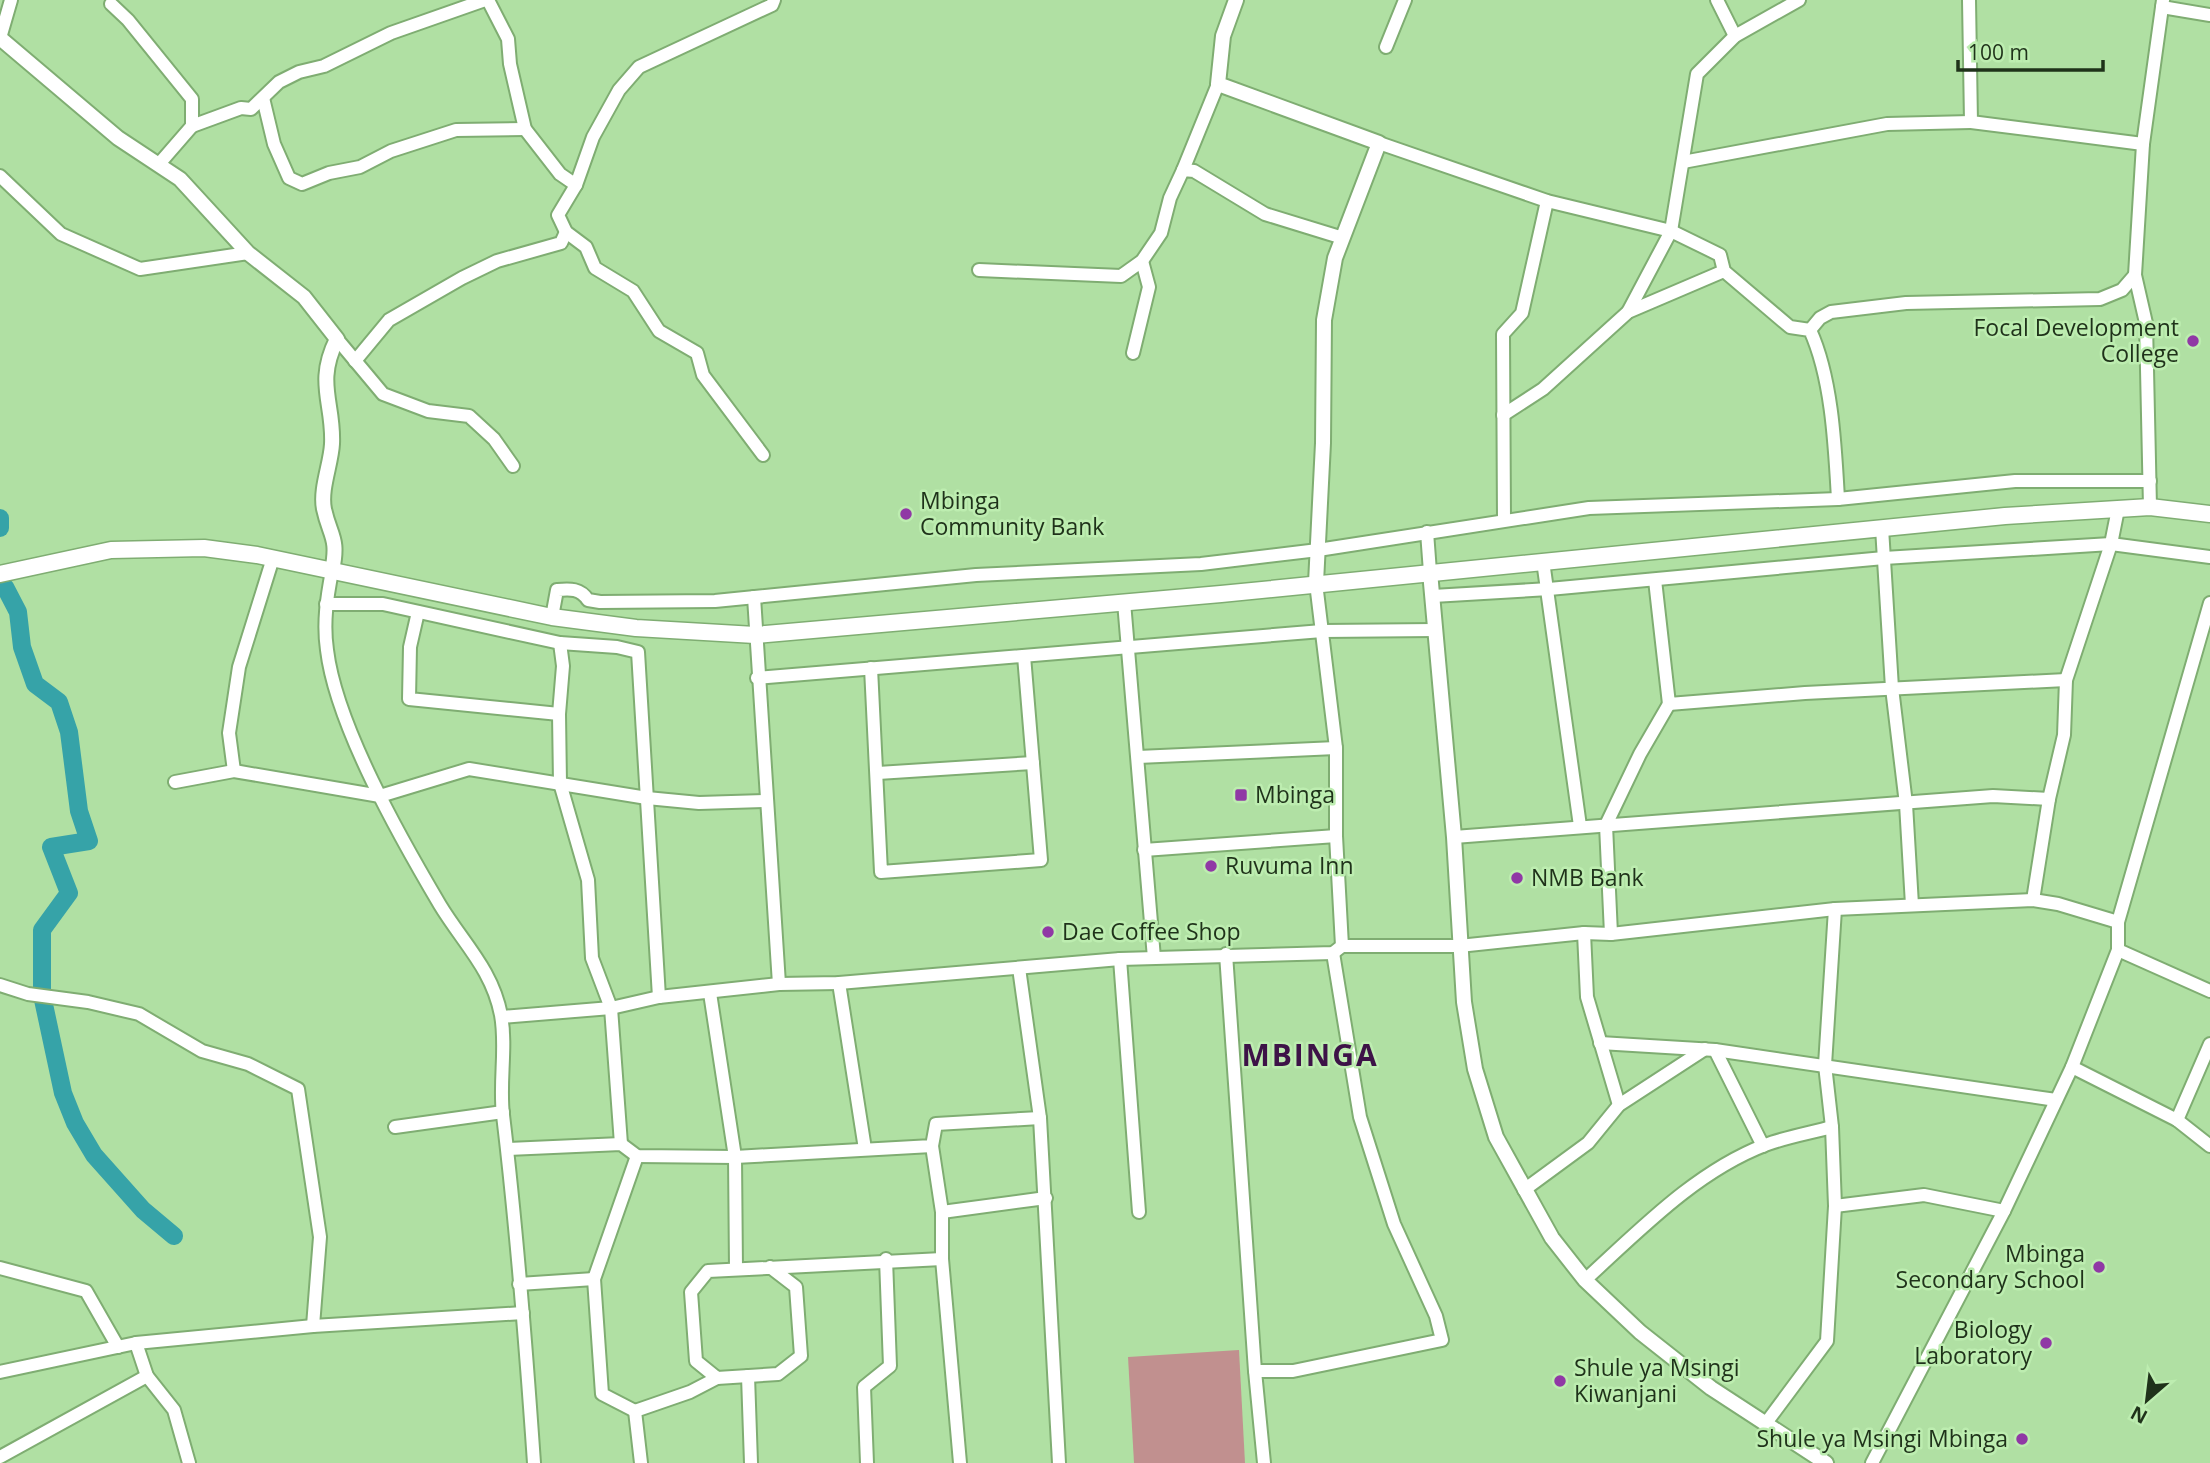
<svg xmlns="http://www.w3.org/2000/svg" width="2210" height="1463" font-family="'Open Sans',sans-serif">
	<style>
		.garden { fill: #c1908f }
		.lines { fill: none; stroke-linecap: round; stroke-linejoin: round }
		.river { stroke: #36a3a8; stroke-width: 18 }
		.minor-casing { stroke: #7fad72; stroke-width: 16 }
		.tertiary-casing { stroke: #7fad72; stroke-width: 18 }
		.secondary-casing { stroke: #7fad72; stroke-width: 19 }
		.minor { stroke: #fff; stroke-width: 12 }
		.tertiary { stroke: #fff; stroke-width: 14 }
		.secondary { stroke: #fff; stroke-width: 16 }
		.poi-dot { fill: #9038a5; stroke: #bdedb0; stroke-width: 2.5 }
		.labels { text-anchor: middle; stroke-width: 5; stroke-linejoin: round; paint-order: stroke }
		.poi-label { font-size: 23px; fill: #1f321a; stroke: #bdedb0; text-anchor: start }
		.district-label { font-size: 30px; font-weight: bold; letter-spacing: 2px; fill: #3d1347; stroke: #bdedb0 }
	</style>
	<rect width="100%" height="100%" fill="#b0e0a3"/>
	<path class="garden" d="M1239,1350l6,113h-111l-6,-106z"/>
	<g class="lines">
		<g class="river">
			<path d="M0,518v10"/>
			<path d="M5,587l13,25 4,35 13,37 24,18 10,30 10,79 10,30 -38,6 18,46 -27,37v65l21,98 12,30 19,32 49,55 31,26"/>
		</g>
		<g class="minor-casing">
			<g id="minor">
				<path d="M488,0l20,39 2,25 15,65 35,45 16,11"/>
				<path d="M1717,0l18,36"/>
				<path d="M1969,0l2,122 172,22"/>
				<path d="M111,4l17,16 64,79v27l-33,38"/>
				<path d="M2162,7l48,8"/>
				<path d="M0,38l11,-38"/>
				<path d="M1386,47l19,-47"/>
				<path d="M263,98l11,46 15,34 13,6 27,-11 31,-6 31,-16 65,-21 69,-1"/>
				<path d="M192,126l49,-18 10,1 28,-27 20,-10 25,-6 67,-33 94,-33"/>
				<path d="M1379,143l168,58 124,30 49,24 4,16 66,56 20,3c22,48 25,116 28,169"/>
				<path d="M1683,162l204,-38 84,-2"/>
				<path d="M1183,170l35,-86"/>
				<path d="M0,176l61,58 79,35 108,-16"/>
				<path d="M979,270l142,6 21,-15 19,-28 9,-35 13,-28 11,1 71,43 78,24"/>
				<path d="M1628,312l43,-81 26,-157 38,-38 64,-36"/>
				<path d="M1810,330l10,-12 11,-6 75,-9 194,-4 22,-9 13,-15"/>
				<path d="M337,339l46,55 45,17 41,5 25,23 19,27"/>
				<path d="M1133,353l16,-66 -7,-26"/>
				<path d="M355,361l34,-41 73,-42 35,-17 64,-18 5,-11"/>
				<path d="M1503,415l40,-26 85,-77 96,-41"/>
				<path d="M763,455l-60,-80 -6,-22 -38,-22 -26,-40 -38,-23 -9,-21 -20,-15 -8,-17 18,-30 17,-48 26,-47 20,-23 133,-62 2,-5"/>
				<path d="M2150,507l-4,-184 -11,-48 8,-131 20,-144"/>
				<path d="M1504,519l-1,-185 19,-21 25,-112"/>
				<path d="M1882,528l10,160 14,116 6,101"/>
				<path d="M1427,532l3,40"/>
				<path d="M1543,561l37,265"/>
				<path d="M332,571c-5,26 -9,52 -5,79 9,75 74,189 113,255 23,38 52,64 61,110 6,32 -2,67 2,100 14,116 23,232 31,348"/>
				<path d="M1655,580l14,124 136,-11 261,-13"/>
				<path d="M1316,583l20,165v88l6,110"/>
				<path d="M1433,596l116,-7 335,-31 227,-14 99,13"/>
				<path d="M754,597l25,387"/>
				<path d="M1124,602l30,356"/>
				<path d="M326,604h57l177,39 57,4 21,5 21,345"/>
				<path d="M418,612l-8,35 -1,52 150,15"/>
				<path d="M552,617l5,-27c13,-1 23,-2 31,10l12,2 115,-1 261,-26 225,-11 117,-14 271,-42 249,-9 177,-18h135"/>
				<path d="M560,643l3,23 -4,48 1,69 28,97 4,78 19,50 10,136"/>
				<path d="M871,668l10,204 160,-12 -17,-204"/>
				<path d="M757,678l565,-47 114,-1"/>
				<path d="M1138,757l198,-9"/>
				<path d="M234,771l-5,-38 10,-66 34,-109"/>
				<path d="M878,773l155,-10"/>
				<path d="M175,782l59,-11 146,25 89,-27 178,29 52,5 66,-2"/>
				<path d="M1454,837l539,-41 56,3"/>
				<path d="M1144,850l192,-14"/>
				<path d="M2033,900l16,-101 15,-64 2,-55 45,-136 7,-35"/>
				<path d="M1584,933l3,64 32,108"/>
				<path d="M1611,934l-5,-109 34,-71 29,-50"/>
				<path d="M2118,950l92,41"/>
				<path d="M1226,954l29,417 9,92"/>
				<path d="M1120,959l19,253"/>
				<path d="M1019,968l21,150 19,345"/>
				<path d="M839,983l26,166"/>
				<path d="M0,985l28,9 60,8 51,12 63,37 46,13 50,25 22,148 -7,89"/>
				<path d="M710,993l25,164 1,112"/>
				<path d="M502,1017l109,-9 48,-11 120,-13 60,-1 281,-24 213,-6 9,-7h117l125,-13 27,1 224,-25 198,-9 25,4 60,18"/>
				<path d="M1600,1043l115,7 341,50"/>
				<path d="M1715,1050l48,96"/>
				<path d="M2072,1067l105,53 33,26"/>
				<path d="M2177,1120l33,-76"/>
				<path d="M395,1127l108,-15"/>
				<path d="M932,1146l10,66v47l18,204"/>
				<path d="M508,1149l113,-5 16,12 98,1 197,-11 4,-22 104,-6"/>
				<path d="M1524,1190l64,-47 31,-38 86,-56"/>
				<path d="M1835,1206l89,-11 80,16"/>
				<path d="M942,1212l104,-14"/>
				<path d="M770,1267l26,20 5,69 -23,18 -61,4 -21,-17 -5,-69 17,-21 234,-12"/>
				<path d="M0,1268l86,23 32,56"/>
				<path d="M1585,1280c54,-49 110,-108 180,-135 21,-8 45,-12 67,-18"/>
				<path d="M519,1284l75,-5"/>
				<path d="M136,1343l11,33 27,34 15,53"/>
				<path d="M1255,1371h38l149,-31 -6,-24 -42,-92 -34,-107 -27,-164"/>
				<path d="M0,1372l136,-29 177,-17 210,-13"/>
				<path d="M748,1376l3,87"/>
				<path d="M635,1411l-33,-17 -8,-115 43,-123"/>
				<path d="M1766,1423l61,-82 8,-135 -3,-79 -7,-62 10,-156"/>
				<path d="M0,1457l147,-81"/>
				<path d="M641,1463l-6,-52 55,-19 27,-14"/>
				<path d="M867,1463l-3,-76 26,-21 -4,-107"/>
				<path d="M1872,1463l132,-252 68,-144 46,-117v-28l92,-319"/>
			</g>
		</g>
		<g class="tertiary-casing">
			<g id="tertiary">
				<path d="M1236,0l-13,36 -5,48 161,59 -44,115 -11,62 -1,123 -7,140"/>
				<path d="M0,38l118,100 62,41 68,74 56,44 33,42c-22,44 -3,64 -5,105 -1,20 -12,45 -8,65 6,28 15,28 8,62"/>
				<path d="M1430,572l24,265 10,165 11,67 21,68 56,101 33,42 55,52 71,56 115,75"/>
			</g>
		</g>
		<g class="secondary-casing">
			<path id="secondary" d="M0,574l111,-24 93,-2 53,7 295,62 84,11 119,7 466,-41 784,-78 145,-9 60,7"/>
		</g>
		<use href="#minor" class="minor"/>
		<use href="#tertiary" class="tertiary"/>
		<use href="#secondary" class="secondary"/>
	</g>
	<g class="poi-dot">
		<circle cx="2193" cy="341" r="7"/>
		<circle cx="906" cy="514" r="7"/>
		<rect x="1234" y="788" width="14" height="14" rx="3.5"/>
		<circle cx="1211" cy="866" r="7"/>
		<circle cx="1517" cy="878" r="7"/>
		<circle cx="1048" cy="932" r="7"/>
		<circle cx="2099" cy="1267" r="7"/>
		<circle cx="2046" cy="1343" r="7"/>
		<circle cx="1560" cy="1381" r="7"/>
		<circle cx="2022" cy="1439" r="7"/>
	</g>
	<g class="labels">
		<g class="poi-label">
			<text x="2179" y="336" text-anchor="end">Focal Development<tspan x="2179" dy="26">College</tspan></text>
			<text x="920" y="509">Mbinga<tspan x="920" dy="26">Community Bank</tspan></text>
			<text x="1255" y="803">Mbinga</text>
			<text x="1225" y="874">Ruvuma Inn</text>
			<text x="1531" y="886">NMB Bank</text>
			<text x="1062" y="940">Dae Coffee Shop</text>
			<text x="2085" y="1262" text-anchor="end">Mbinga<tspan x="2085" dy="26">Secondary School</tspan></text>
			<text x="2032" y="1338" text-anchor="end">Biology<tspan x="2032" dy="26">Laboratory</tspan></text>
			<text x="1574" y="1376">Shule ya Msingi<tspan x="1574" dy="26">Kiwanjani</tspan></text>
			<text x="2008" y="1447" text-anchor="end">Shule ya Msingi Mbinga</text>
		</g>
		<g class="district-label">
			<text x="1310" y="1066">MBINGA</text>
		</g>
	</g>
	<g transform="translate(2147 1400) rotate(208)" stroke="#bdedb0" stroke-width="5" paint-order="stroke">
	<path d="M0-5L12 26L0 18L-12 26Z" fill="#1f321a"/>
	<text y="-10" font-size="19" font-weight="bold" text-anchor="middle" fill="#1f321a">N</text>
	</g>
	<path d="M1958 60v10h145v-10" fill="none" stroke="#1f321a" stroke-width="3.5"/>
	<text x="1968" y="60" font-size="21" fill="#1f321a" stroke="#bdedb0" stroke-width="5" paint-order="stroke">100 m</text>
</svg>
